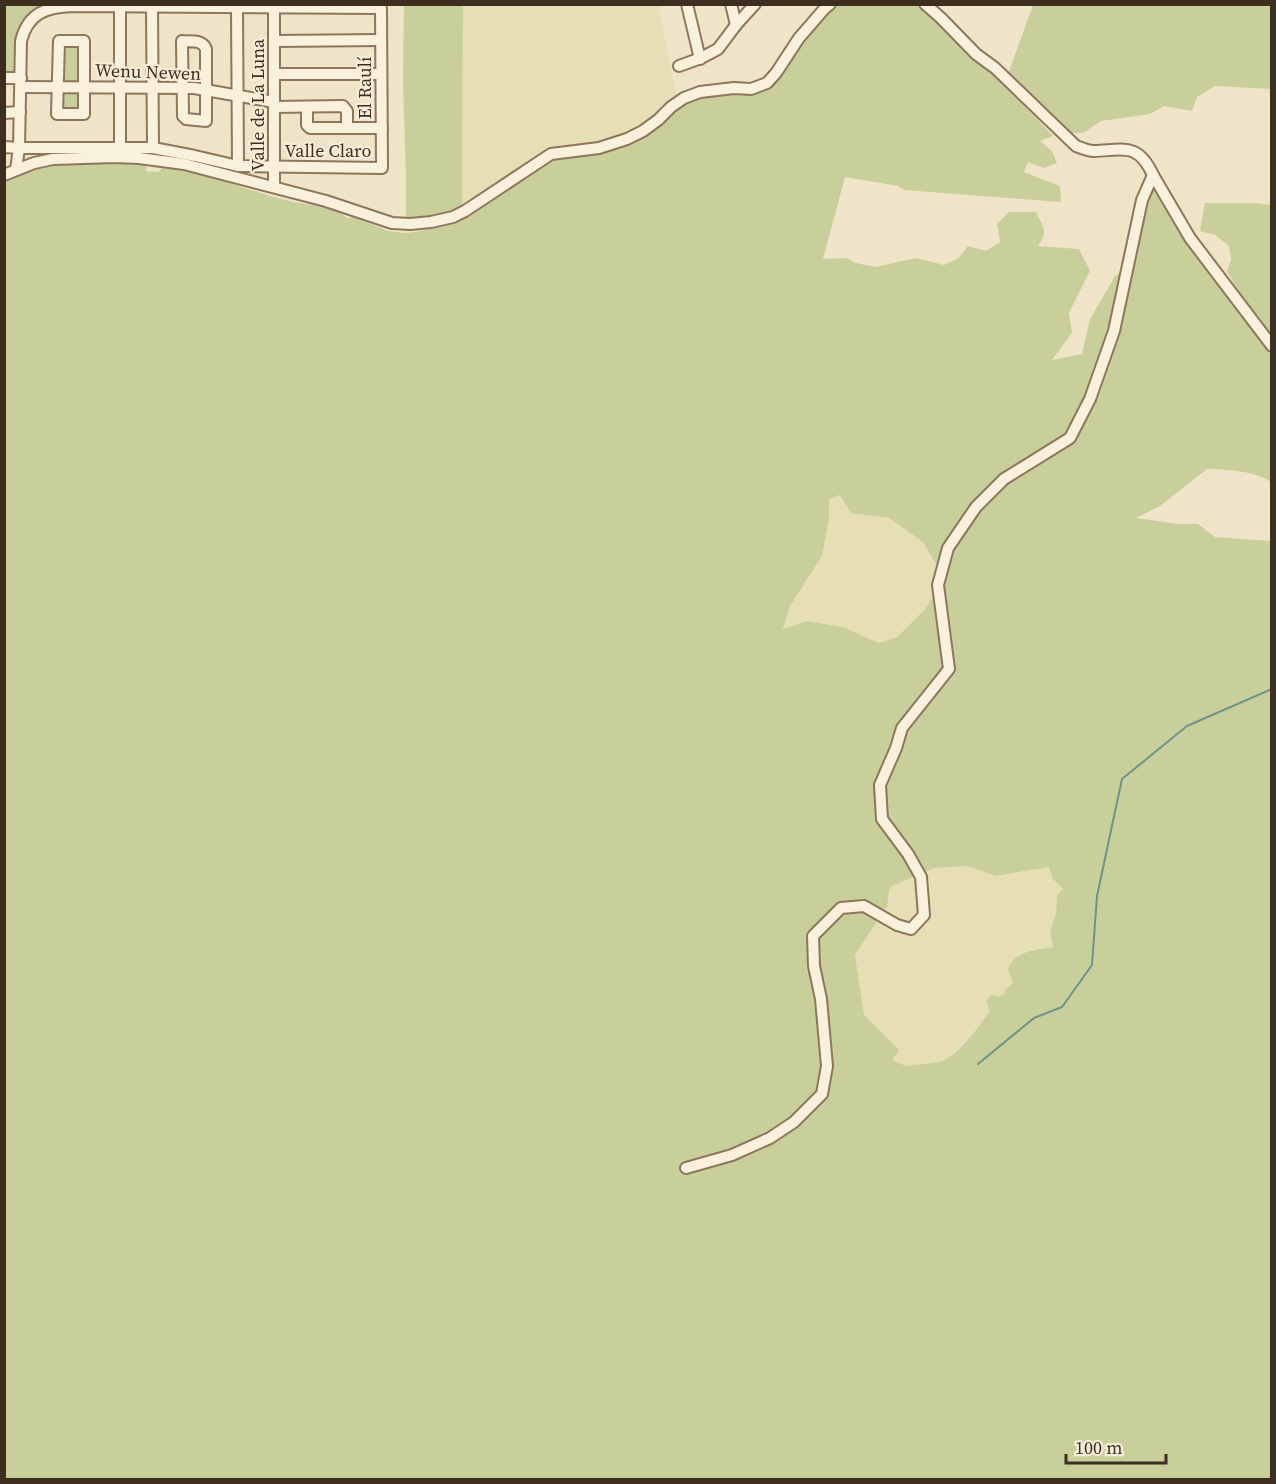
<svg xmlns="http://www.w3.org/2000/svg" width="1276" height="1484" font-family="'Source Serif 4',serif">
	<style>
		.farmland { fill: #e6deb5 }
		.green { fill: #c9cf9b; fill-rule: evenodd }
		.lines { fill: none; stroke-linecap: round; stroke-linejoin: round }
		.stream { stroke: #6f938a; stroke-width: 2 }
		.minor-casing { stroke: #8d765c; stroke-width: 14 }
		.minor { stroke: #faf1dc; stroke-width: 10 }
		.labels { text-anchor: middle; stroke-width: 4.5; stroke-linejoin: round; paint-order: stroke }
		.street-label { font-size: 18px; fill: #3d2e20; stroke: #f7eed8 }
	</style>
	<rect width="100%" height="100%" fill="#f0e4c8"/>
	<g class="farmland">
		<path d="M463,5h195l19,93 -12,8 -13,12 -20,14 -35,11 -44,5 -5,2 -86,57z"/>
		<path d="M840,495l11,18 38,5 34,24 21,37 -18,29 -29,29 -18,6 -36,-16 -36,-6 -24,9 7,-24 32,-50 7,-38v-19z"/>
		<path d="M967,866l30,10 53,-9 3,12 10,10 -6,7 -1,18 -6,17 3,16 -20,2 -15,6 -10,14 6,14 -9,7 -1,4 -18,8 4,9 -21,26 -24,23 -5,2 -34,4 -14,-6 7,-10 -35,-35 -9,-60 32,-49 3,-19 44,-19z"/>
	</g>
	<g class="green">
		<path d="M4,5h39c-13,7 -21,16 -26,30l-2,39h-10z"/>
		<path d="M404,5h59l-1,202c-19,7 -37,9 -56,11v-39l-3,-96z"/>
		<path d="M837,5h79l21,17 38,40 19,13 59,61 -13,5 12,10 5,12 -13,5 -16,-6 -4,10 36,14 1,16 -157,-12 -6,-4 -53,-9 -22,82 23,-1 10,5 19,4 41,-9 28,7 15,-7 9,-12 18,5 14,-9 -3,-18 12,-12h27c7,15 13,20 2,34l41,3 11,22 -21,42 3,20 -20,27 30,-6 8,-35 25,-43 8,-5 21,-71 9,-17 19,37 99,133v129c-18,-12 -42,-12 -64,-13l-47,37 -24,12 42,6h20l17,13 56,4v938l-1266,1v-1301c9,-4 20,-10 30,-12 31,-9 79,-5 112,-3l-1,7 12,1 4,-4c44,5 84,22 127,33 19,5 44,3 58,17l6,-1 35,14 17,2 10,-1 34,-7 21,-12 80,-55 53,-7 91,-52 9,-4 62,-7 15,-11 28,-42 13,-15zM840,495l11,18 38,5 34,24 21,36 -18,30 -29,29 -18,6 -36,-16 -36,-6 -24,8 7,-23 32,-50 7,-38v-19zM967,866l29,10 53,-9 4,12 10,10 -6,7 -1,18 -6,17 3,16c-17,3 -38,3 -45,22l5,14 -8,7 -1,4 -6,3 -6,-3 -6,7 4,10c-14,18 -29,42 -50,51l-34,4 -14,-6 7,-10 -35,-35 -9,-60 32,-49 3,-19 44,-19z"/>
		<path d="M1033,5h238v84l-56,-3 -18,11 -5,14 -28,-5 -14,8 -49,7 -18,12h-16l-59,-59z"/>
		<rect x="60" y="45" width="21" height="38"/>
		<path d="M60,91l22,1v19h-23z"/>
		<path d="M1205,203h50l16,2v136l-22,-30 -22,-40 4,-11 -2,-14 -14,-11 -15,-4z"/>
	</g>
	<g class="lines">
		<path class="stream" d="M978,1064l56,-46 28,-11 30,-42 5,-69 25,-117 65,-53 85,-37"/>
		<g class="minor-casing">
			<g id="minor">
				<path d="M687,4l13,55"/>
				<path d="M731,4l5,21"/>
				<path d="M925,4l16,14 35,36 19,14 81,78c5,2 12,5 18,5 29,-1 44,-9 59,24l37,63 82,108"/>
				<path d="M152,6l1,142"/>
				<path d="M237,7l1,159"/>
				<path d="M59,41h25v73h-27z"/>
				<path d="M182,41c9,1 20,-2 24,8v72l-20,-2 -3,-3z"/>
				<path d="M274,41l107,-1"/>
				<path d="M679,66l22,-8 17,-9 18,-24 19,-21"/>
				<path d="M274,74h107"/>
				<path d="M4,78h17"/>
				<path d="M21,87l173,1 80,14"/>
				<path d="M274,107l69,-1 4,5v17"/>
				<path d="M307,107v18l3,3h72"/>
				<path d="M4,113l16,-1"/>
				<path d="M4,147l15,1h134l42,8 43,10 144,2 -1,-160 -308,-2c-27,1 -45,7 -52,35l-2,107 -3,22"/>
				<path d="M117,152l3,-5v-141"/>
				<path d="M4,175l30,-12 19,-4 62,-2 24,1 45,6 142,37 66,22 18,1 21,-2 22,-5 12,-6 86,-57 48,-6 28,-9 16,-8 15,-11 13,-13 13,-9 16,-6 34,-4 17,1 16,-6 9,-10 23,-35 26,-30 5,-4"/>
				<path d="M274,187v-180"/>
				<path d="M686,1168l46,-13 38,-17 24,-16 28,-28 5,-28 -6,-67 -7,-33 -1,-30 28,-28 23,-2 33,19 14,4 13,-14 -3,-38 -13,-23 -26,-35 -2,-34 16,-37 6,-20 47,-59 -11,-84 10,-37 28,-41 28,-28 66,-41 20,-39 24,-68 28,-131 11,-25"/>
			</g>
		</g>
		<use href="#minor" class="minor"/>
	</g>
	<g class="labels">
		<g class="street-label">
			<text transform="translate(148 72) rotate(2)" y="6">Wenu Newen</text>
			<text transform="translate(365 88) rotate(-90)" y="6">El Raulí</text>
			<text transform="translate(258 105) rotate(-90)" y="6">Valle de La Luna</text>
			<text x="328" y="157">Valle Claro</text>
		</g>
	</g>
	<rect width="1276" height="1484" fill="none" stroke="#3d2e20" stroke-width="12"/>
	<path d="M1066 1454v9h100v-9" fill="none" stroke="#3d2e20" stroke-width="3"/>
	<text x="1075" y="1454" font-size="18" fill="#3d2e20" stroke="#f7eed8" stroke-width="4.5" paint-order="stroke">100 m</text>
</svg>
